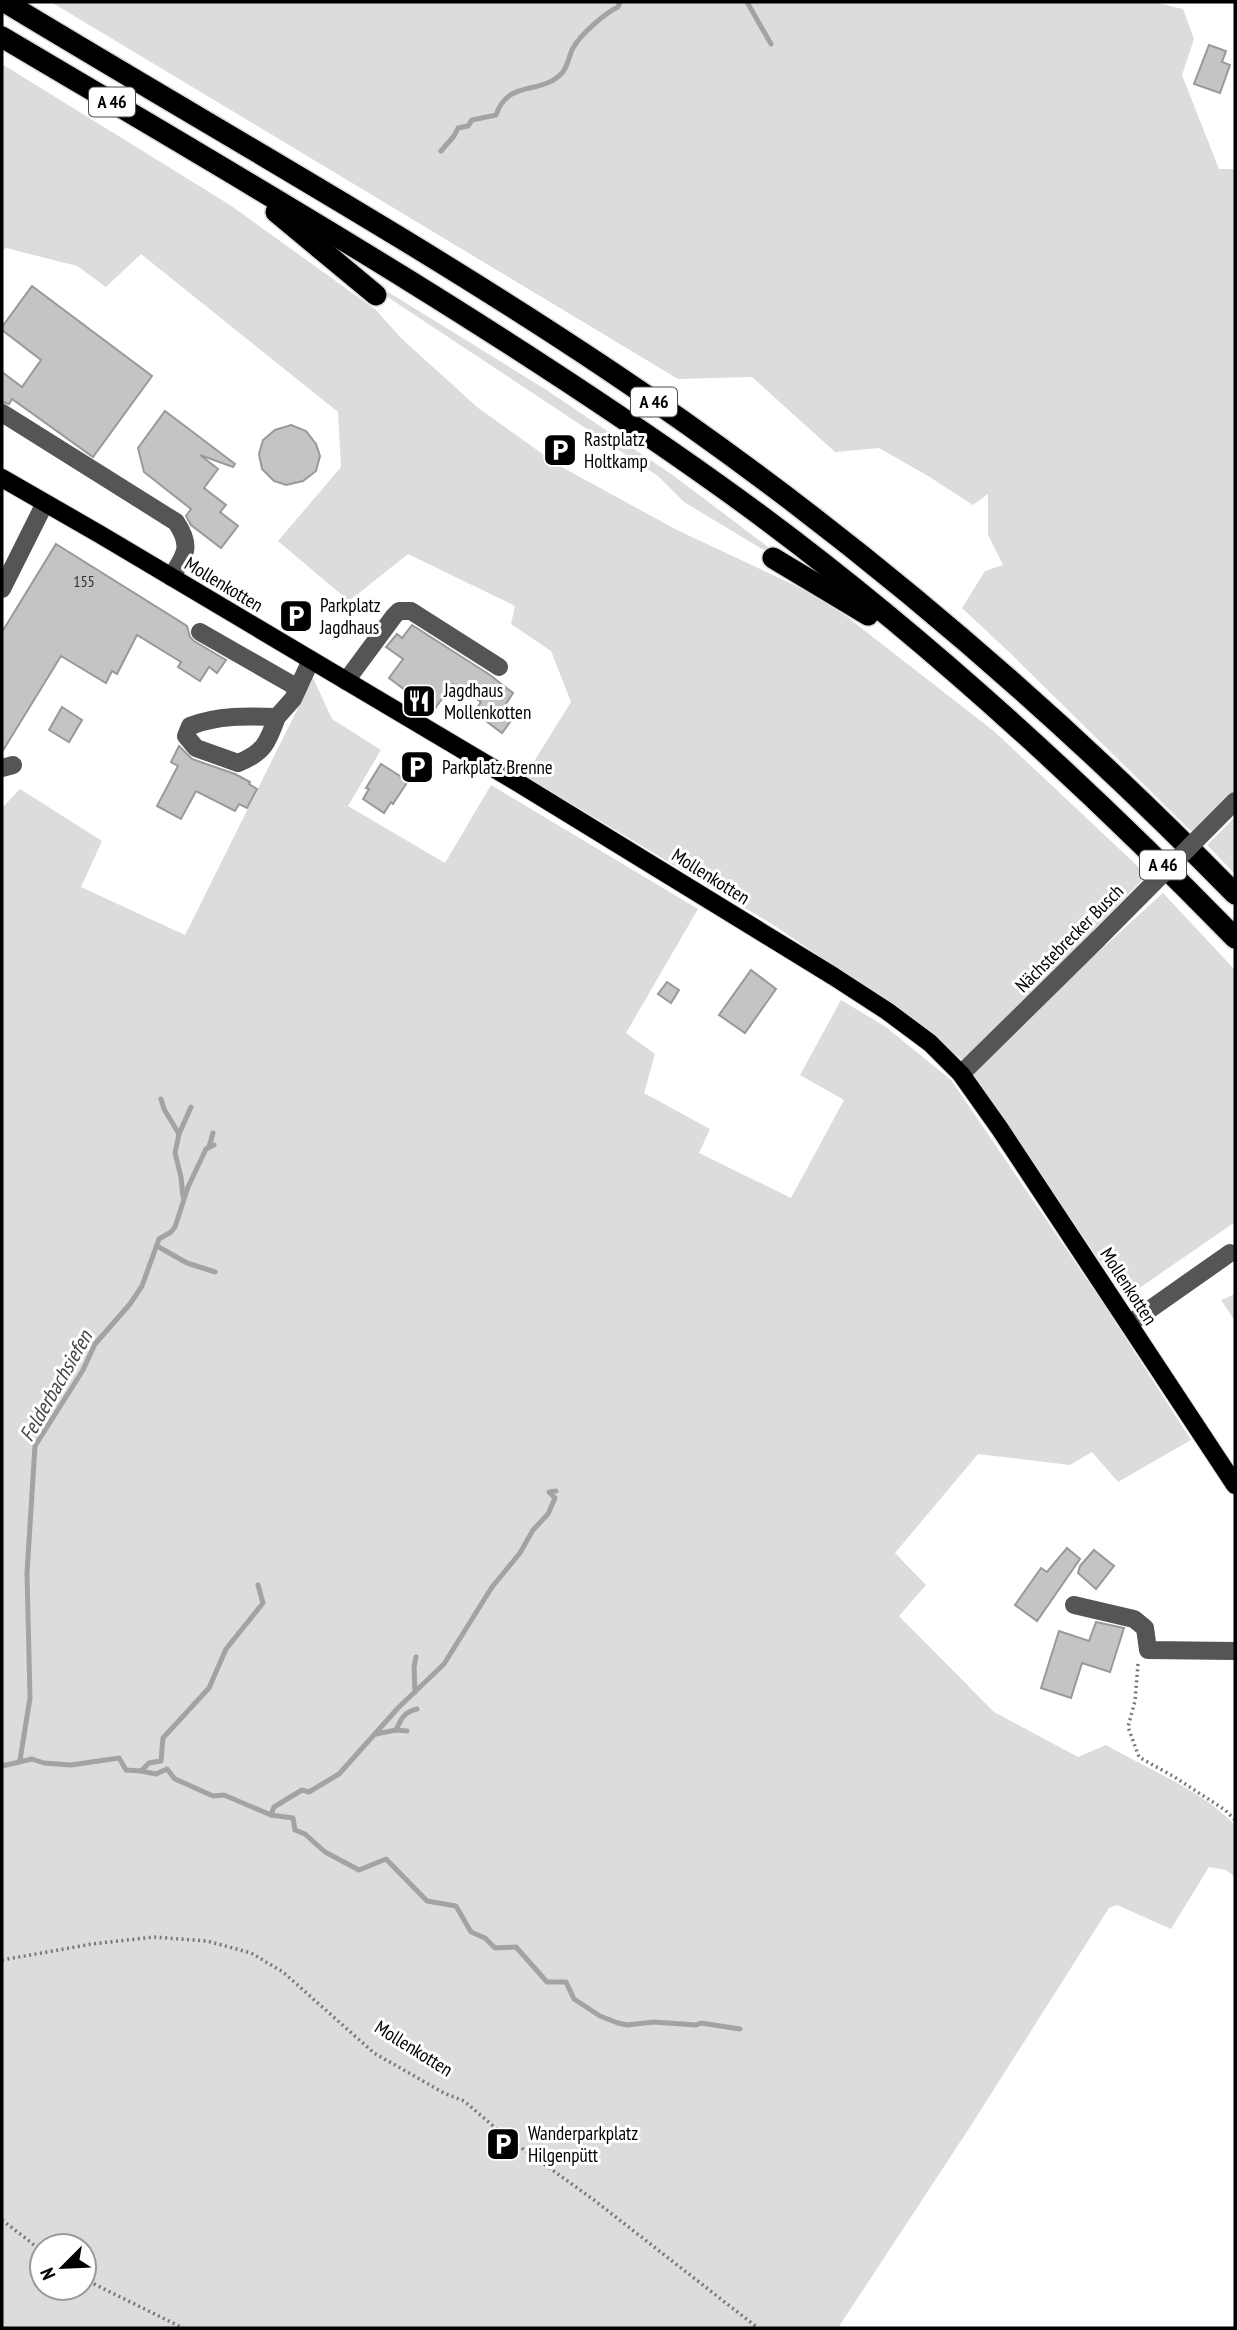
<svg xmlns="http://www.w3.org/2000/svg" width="1237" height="2330" font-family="'PT Sans Narrow',sans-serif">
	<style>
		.green { fill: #dcdcdc; fill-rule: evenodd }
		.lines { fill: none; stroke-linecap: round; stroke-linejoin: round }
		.stream { stroke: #a3a3a3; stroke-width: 5 }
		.building { fill: #c4c4c4; stroke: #999; stroke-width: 2 }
		.major-casing { stroke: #dbdbdb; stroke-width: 20 }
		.highway-casing { stroke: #dbdbdb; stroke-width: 24 }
		.path { stroke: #777; stroke-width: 3.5; stroke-dasharray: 2 3.5; stroke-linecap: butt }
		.minor { stroke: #555; stroke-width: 18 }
		.major { stroke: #000; stroke-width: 18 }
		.highway { stroke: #000; stroke-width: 21 }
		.minor-bridge { stroke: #555; stroke-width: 18 }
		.labels { text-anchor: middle; stroke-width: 6; stroke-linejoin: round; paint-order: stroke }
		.number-label { font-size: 16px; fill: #313131 }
		.shield { fill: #fff; stroke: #4c4c4c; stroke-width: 2 }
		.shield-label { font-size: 18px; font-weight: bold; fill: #000 }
		.poi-label { font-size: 19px; fill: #000; stroke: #fff; text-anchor: start }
		.street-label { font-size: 19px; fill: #000; stroke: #fff }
		.water-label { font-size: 21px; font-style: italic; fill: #444; stroke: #fff }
	</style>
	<rect width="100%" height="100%" fill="#fff"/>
	<g class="green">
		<path d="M51,2h1102l30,7 11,30 -12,36 37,94h16v621l-43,42 -183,-180 -47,-44 23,-37 18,-6 -15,-30v-41l-15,11 -45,-29 -49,-28 -44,4 -83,-75 -74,2z"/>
		<path d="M2,64l228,141 146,105 25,28 76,69 81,58 119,65 147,69 171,133 152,143 -71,74 -113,111 -88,-66 -103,-70 -247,-148 46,-74 -20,-51 -40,-27 4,-18 -107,-52 -59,47 -71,-60 63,-74 -3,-55 -197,-158 -35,33 -29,-21 -71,-18 -4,3z"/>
		<path d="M380,287l165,102 129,87 98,74 -10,-1 -78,-47 -26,-26 -275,-182z"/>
		<path d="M313,678l19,41 49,31 -33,56 97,57 46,-78 207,124 -72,124 29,21 -11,39 66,36 -11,24 92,45 53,-98 -44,-25 41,-75 45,27 65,53 154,226 86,134 -73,42 -26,-30 -22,13 -92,-11 -83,99 31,32 -27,31 95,96 84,45 28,-12c43,25 94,44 129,80v52l-9,-7 -17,-3 -38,62 -54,-24 -8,3 -139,219 -132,201h-836v-1520l18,-19 82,52 -21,46 104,48zM42,2246h42v42h-42z"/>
		<path d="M1235,817v57l-28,-29z"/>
		<path d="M1163,893l72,77v252l-110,76 -153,-225 112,-108z"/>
		<path d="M1235,1294v27l-14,-21z"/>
	</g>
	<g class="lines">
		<g class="stream">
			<path d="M747,2l24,42"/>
			<path d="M441,151l13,-15 4,-8 10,-2 4,-6 24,-5c13,-37 45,-19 66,-42 6,-6 7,-18 11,-25 7,-13 32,-35 45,-41l2,-5"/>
			<path d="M161,1099l3,10 15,25"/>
			<path d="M209,1147l4,-14"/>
			<path d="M183,1197l-2,-20 -6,-24 4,-19 12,-27"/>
			<path d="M157,1246l30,17 28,9"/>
			<path d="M415,1692l-1,-25 2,-10"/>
			<path d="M396,1730c5,-11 8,-18 21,-21"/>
			<path d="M376,1734l20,-4 11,1"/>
			<path d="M20,1760l10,-62 -3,-125 8,-127 48,-76 12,-26 35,-40 12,-18 17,-47 12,-7 4,-5 13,-40 18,-38 8,-4"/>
			<path d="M2,1766l30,-7 12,4 27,2 48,-7 7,12 15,1 8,-8 12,-2 2,-23 46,-50 17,-39 37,-46 -5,-18"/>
			<path d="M141,1771l15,3 11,-5 8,10 38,17 11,-1 47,20 3,-8 28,-17 7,2 30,-18 59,-66 46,-44 48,-77 28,-34 13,-23 15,-16 7,-16 -6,-6 7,-1"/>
			<path d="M271,1815l22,3 2,12 10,4 20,18 34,18 27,-11 41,42 29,5 15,26 14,6 10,10 21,-1 31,35h19l8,17 26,17 18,7 9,2 27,-3 42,3 5,-2 39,6"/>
		</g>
	</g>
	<g class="building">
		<path d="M1209,45l17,6 -4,11 8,3 -10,28 -26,-9z"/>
		<path d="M32,286l120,90 -59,81 -81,-58 -3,5 -7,-2v-30l20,15 19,-27 -39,-30v-3z"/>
		<path d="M165,411l70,53 -2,3 -33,-12 18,14 -14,19 22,17 -6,7 18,14 -17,22 -30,-23 -5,-9 5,-7 -47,-37 -6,-24z"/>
		<path d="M291,425l15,6 10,13 4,12 -4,15 -13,10 -17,4 -12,-4 -12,-12 -3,-15 4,-14 12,-10z"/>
		<path d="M56,544l131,82 3,11 4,4 32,19 -9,13 -8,-6 -9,14 -22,-14 3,-5 -44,-27 -20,39 -5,-3 -6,12 -45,-27 -59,96v-120z"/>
		<path d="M412,625l78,50 23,18 -11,17 11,8 -11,15 -28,-21 7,-10 -28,-18 -20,27 -44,-33 14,-19 -17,-12 11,-13 5,4z"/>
		<path d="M62,707l20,13 -13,22 -20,-12z"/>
		<path d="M179,746l13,13 43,15 15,8 -1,2 8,5 -10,19 -8,-4 -4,7 -39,-20 -15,28 -24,-13 21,-40 -7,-4z"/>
		<path d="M381,764l27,17 -15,23 -2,-2 -7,11 -21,-14 6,-10 -3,-1z"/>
		<path d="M751,970l25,19 -31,44 -26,-18z"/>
		<path d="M667,982l12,8 -8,13 -13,-9z"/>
		<path d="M1067,1548l13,11 -43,62 -22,-16 26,-37 6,4z"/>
		<path d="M1094,1550l20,16 -18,23 -18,-16 2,-7z"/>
		<path d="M1096,1622l28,6 -14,44 -28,-9 -11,35 -30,-10 18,-57 30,10z"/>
	</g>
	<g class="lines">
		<g class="major-casing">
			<path id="major" d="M2,478l99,57 419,249 313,192 54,35 43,32 31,31 39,55 235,356"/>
		</g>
		<g class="highway-casing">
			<g id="highway">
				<path d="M5,2c201,122 406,236 602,367 228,152 437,330 628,525"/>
				<path d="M2,37c243,144 488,285 718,449 185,132 357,290 515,452"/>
				<path d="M276,212l100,83"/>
				<path d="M773,558l95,57"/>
			</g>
		</g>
		<g class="path">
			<path d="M1138,1664l-3,37 -7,26 11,30 37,21 49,32 10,10"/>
			<path d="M2,1960l90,-16 62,-7 53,4 44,12 32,19 91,81 70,40 20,8 41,35 89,64 164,128"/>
			<path d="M2,2220l40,31"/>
			<path d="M84,2279l99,49"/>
		</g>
		<g class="minor">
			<path d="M2,413l174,109c16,24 10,32 -5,55"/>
			<path d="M2,589l43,-86"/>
			<path d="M200,632l98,56"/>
			<path d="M346,681l48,-65 5,-5h12l88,56"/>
			<path d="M277,717c-9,25 -13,36 -39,46l-42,-15 -10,-12 4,-10c28,-11 58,-10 87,-9l16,-18 18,-39"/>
			<path d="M2,768l11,-3"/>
			<path d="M961,1074l137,-135"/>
			<path d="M1129,1324l101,-71"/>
			<path d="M1074,1605l60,14 11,9 3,22 87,1"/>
		</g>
		<use href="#major" class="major"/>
		<use href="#highway" class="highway"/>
		<path class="minor-bridge" d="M1098,939l137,-138"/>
	</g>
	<defs>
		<g id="parking-square" transform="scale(1.75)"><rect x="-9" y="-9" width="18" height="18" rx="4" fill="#000" stroke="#fff"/><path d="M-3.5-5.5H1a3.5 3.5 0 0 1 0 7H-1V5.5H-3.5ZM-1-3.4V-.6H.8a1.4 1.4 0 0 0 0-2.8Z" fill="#fff"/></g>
		<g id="restaurant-square" transform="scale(1.75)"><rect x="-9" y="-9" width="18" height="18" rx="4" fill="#000" stroke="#fff"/><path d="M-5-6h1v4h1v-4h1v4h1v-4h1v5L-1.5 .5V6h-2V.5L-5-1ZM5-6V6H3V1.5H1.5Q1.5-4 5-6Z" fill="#fff"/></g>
	</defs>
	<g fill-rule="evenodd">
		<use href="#parking-square" x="560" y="450"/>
		<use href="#parking-square" x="296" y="616"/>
		<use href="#restaurant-square" x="419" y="701"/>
		<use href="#parking-square" x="417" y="767"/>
		<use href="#parking-square" x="503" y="2144"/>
	</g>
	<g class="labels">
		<g class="number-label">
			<text x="84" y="587">155</text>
		</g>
		<g class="shield">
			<rect x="89" y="87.5" width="46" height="29" rx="5"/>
			<rect x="631" y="387.5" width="46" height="29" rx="5"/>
			<rect x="1140" y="850.5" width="46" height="29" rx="5"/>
		</g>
		<g class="shield-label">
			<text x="112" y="108">A 46</text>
			<text x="654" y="408">A 46</text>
			<text x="1163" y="871">A 46</text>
		</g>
		<g class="poi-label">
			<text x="584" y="446">Rastplatz<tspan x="584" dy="22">Holtkamp</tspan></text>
			<text x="320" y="612">Parkplatz<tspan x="320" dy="22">Jagdhaus</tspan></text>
			<text x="444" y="697">Jagdhaus<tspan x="444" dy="22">Mollenkotten</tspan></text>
			<text x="442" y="774">Parkplatz Brenne</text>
			<text x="528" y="2140">Wanderparkplatz<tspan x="528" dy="22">Hilgenpütt</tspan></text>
		</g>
		<g class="street-label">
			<text transform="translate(224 584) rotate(31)" y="7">Mollenkotten</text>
			<text transform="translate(711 876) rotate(32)" y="7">Mollenkotten</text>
			<text transform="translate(1069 938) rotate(-45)" y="7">Nächstebrecker Busch</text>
			<text transform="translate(1129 1286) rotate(57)" y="7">Mollenkotten</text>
			<text transform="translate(414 2048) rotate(32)" y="7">Mollenkotten</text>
		</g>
		<g class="water-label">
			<text transform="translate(56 1386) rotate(-60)" y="7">Felderbachsiefen</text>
		</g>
	</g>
	<rect width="1237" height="2330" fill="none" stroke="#000000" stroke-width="7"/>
	<g transform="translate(63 2267) rotate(246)"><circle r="33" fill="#ffffff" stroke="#999999" stroke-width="2"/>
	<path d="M0-5L12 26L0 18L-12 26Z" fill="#000000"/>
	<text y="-10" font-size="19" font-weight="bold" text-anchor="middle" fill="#000000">N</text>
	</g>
</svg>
